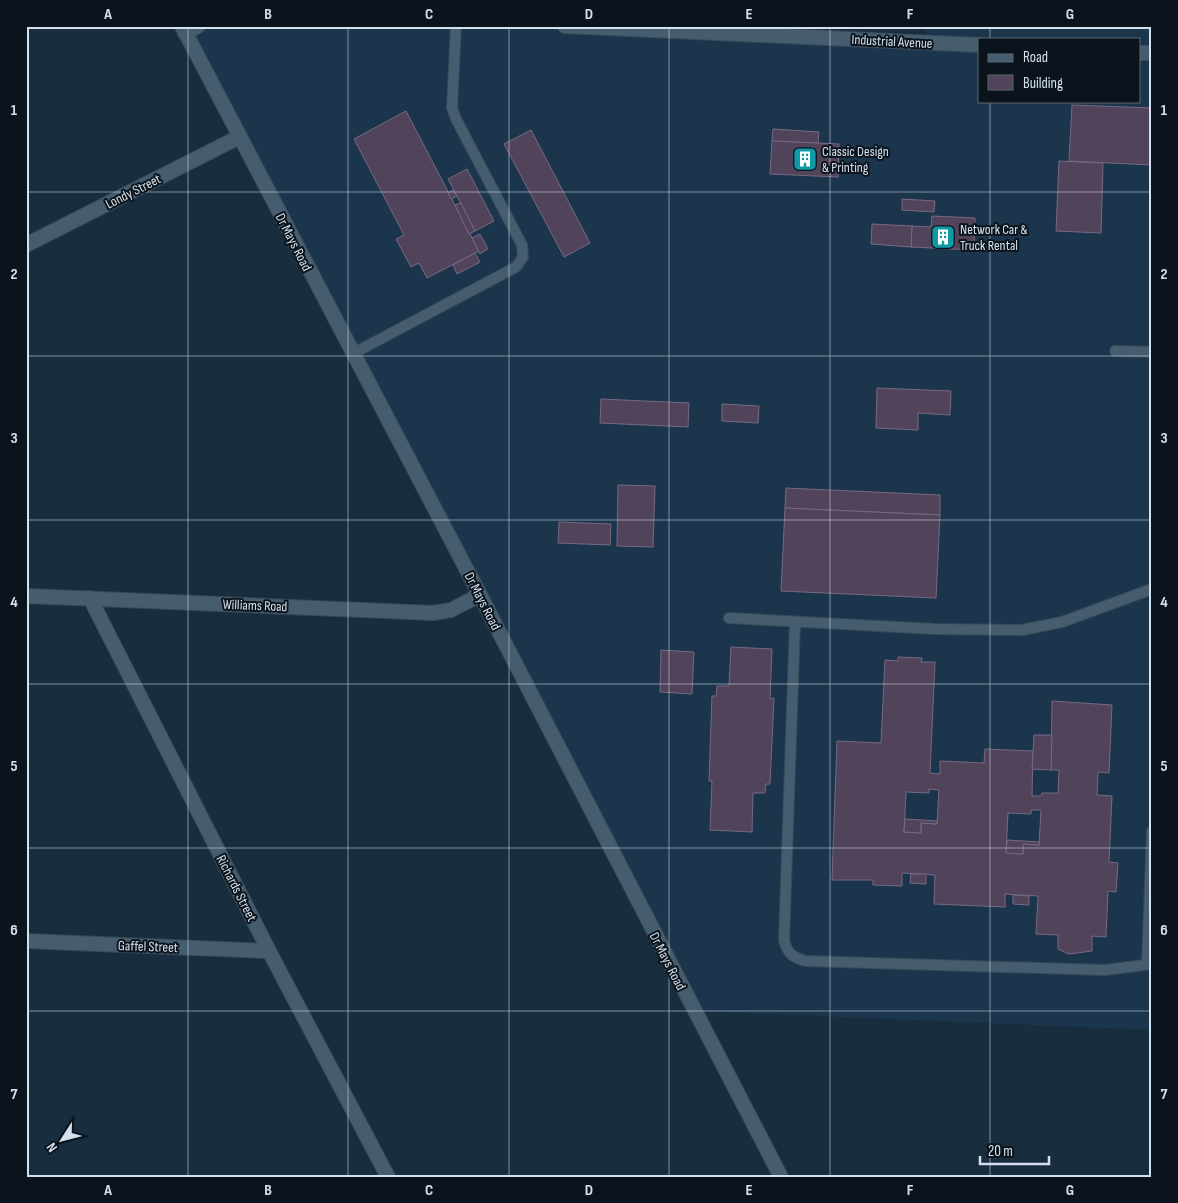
<svg xmlns="http://www.w3.org/2000/svg" width="1178" height="1203" font-family="'Sofia Sans Condensed',sans-serif">
	<style>
		.built { fill: #1b364c; fill-rule: evenodd }
		.building { fill: #51435a; stroke: #786982; fill-rule: evenodd }
		.lines { fill: none; stroke-linecap: round; stroke-linejoin: round }
		.service-casing { stroke: #394a58; stroke-width: 12 }
		.minor-casing { stroke: #394a58; stroke-width: 16 }
		.service { stroke: #465d70; stroke-width: 10 }
		.minor { stroke: #465d70; stroke-width: 14 }
		.grid { fill: none; stroke: #d4e0ec; stroke-width: 1; stroke-opacity: 0.55 }
		.labels { text-anchor: middle; stroke-width: 4; stroke-linejoin: round; paint-order: stroke }
		.street-label { font-size: 14px; fill: #d4e0ec; stroke: #0b141c }
		.poi-label { font-size: 14px; fill: #d4e0ec; stroke: #0b141c; text-anchor: start }
		.neatline { fill: none; stroke: #d4e0ec; stroke-width: 2 }
		.grid-label { font-size: 16px; text-anchor: middle; font-weight: bold; fill: #d4e0ec }
	</style>
	<rect width="100%" height="100%" fill="#182d3e"/>
	<path class="built" d="M193,26h389l346,14 -3,-14h227v1004l-455,-19 -510,-981zM979,39h160v62h-160z"/>
	<g class="building">
		<path d="M1072,105l80,3v57l-83,-4z"/>
		<path d="M406,111l73,140 -52,27 -8,-15 -8,4 -15,-28 8,-4 -50,-96z"/>
		<path d="M773,129l46,3 -1,11 -46,-2z"/>
		<path d="M531,130l59,113 -26,14 -60,-113z"/>
		<path d="M772,141l67,3 -1,33 -68,-3z"/>
		<path d="M1059,161l44,2 -2,70 -45,-2z"/>
		<path d="M467,169l27,52 -19,10 -27,-52z"/>
		<path d="M453,190l4,6 -6,3 -3,-6z"/>
		<path d="M902,199l33,2 -1,11 -32,-2z"/>
		<path d="M461,203l14,28 -6,3 -14,-29z"/>
		<path d="M932,216l43,2 -1,32 -63,-3 1,-21 19,1z"/>
		<path d="M872,224l40,2 -1,21 -40,-3z"/>
		<path d="M480,234l8,15 -8,5 -8,-16z"/>
		<path d="M475,253l5,9 -23,12 -4,-9z"/>
		<path d="M877,388l74,3 -1,24 -32,-2v17l-42,-2z"/>
		<path d="M601,399l88,4 -1,24 -88,-4z"/>
		<path d="M722,404l37,2 -1,17 -36,-2z"/>
		<path d="M618,485l37,1 -2,61 -36,-1z"/>
		<path d="M786,488l154,7v20l-155,-7z"/>
		<path d="M785,508l155,7 -4,83 -155,-7z"/>
		<path d="M559,522l52,2 -1,21 -52,-2z"/>
		<path d="M731,647l41,2 -2,50 4,-1 -4,86h-4l-1,9h-12l-1,39 -42,-2 2,-49h-3l3,-85h4l1,-10h12z"/>
		<path d="M661,650l33,2 -2,42 -32,-2z"/>
		<path d="M898,657l24,1 -1,4h14l-5,111 10,1v-13l44,2 1,-14 48,2 -1,45h9l1,-3h16l1,-23h-8l1,-69 60,4 -3,68 -11,-1 -1,23 15,1 -3,66 9,1 -2,29 -8,-1 -2,46 -14,-1v15l-23,3 -11,-5v-14l-22,-1 2,-38 -33,-2v13l-71,-3 1,-29 -33,-2v13l-29,-1v-5h-41l5,-139 44,2 4,-83 13,1zM929,789l10,1 -2,34 -16,-1v10l-17,-1 2,-40 23,1zM1031,810h10l-2,35 -16,-1v10l-17,-1 2,-40 23,1z"/>
		<path d="M1034,735h18l-1,35 -19,-1z"/>
		<path d="M905,819l32,2v3l-16,-1v10l-17,-1z"/>
		<path d="M1007,840l32,2v3l-16,-1v10l-17,-1z"/>
		<path d="M911,874h15v10l-16,-1z"/>
		<path d="M1013,895l16,1v9l-16,-1z"/>
	</g>
	<g class="lines">
		<g class="service-casing">
			<g id="service">
				<path d="M1115,351l37,1"/>
				<path d="M352,354l164,-87 7,-10 -1,-12 -66,-126 -4,-11 4,-82"/>
				<path d="M729,618l205,11 88,1 40,-8 90,-33"/>
				<path d="M795,622l-11,318c3,13 9,18 22,21l299,9 47,-6"/>
				<path d="M1147,964l5,-133"/>
			</g>
		</g>
		<g class="minor-casing">
			<g id="minor">
				<path d="M182,26l298,569 301,582"/>
				<path d="M565,26l414,19"/>
				<path d="M185,33l13,-7"/>
				<path d="M1139,53h13"/>
				<path d="M26,245l213,-108"/>
				<path d="M26,596l407,17 18,-3 29,-15"/>
				<path d="M90,598l179,353 119,226"/>
				<path d="M26,941l243,10"/>
			</g>
		</g>
		<use href="#service" class="service"/>
		<use href="#minor" class="minor"/>
	</g>
	<path class="grid" d="M188,26v1151M348,26v1151M509,26v1151M669,26v1151M830,26v1151M990,26v13M990,101v1076M26,192h1126M26,356h1126M26,520h1126M26,684h1126M26,848h1126M26,1011h1126"/>
	<defs>
		<g id="building-square" transform="scale(1.25)"><rect x="-9" y="-9" width="18" height="18" rx="4" fill="#0f9aa8" stroke="#0b141c"/><path d="M-4-6H4V6H1V3H-1V6H-4ZM-2.5-4.3h1.7v1.8h-1.7ZM.8-4.3h1.7v1.8H.8ZM-2.5-1h1.7V.8h-1.7ZM.8-1h1.7V.8H.8Z" fill="#fff"/></g>
	</defs>
	<g fill-rule="evenodd">
		<use href="#building-square" x="805" y="159"/>
		<use href="#building-square" x="943" y="237"/>
	</g>
	<g class="labels">
		<g class="street-label">
			<text transform="translate(892 41) rotate(3)" y="5">Industrial Avenue</text>
			<text transform="translate(133 191) rotate(-27)" y="5">Londy Street</text>
			<text transform="translate(294 242) rotate(63)" y="5">Dr Mays Road</text>
			<text transform="translate(483 601) rotate(63)" y="5">Dr Mays Road</text>
			<text transform="translate(255 605) rotate(2)" y="5">Williams Road</text>
			<text transform="translate(237 888) rotate(63)" y="5">Richards Street</text>
			<text transform="translate(148 946) rotate(2)" y="5">Gaffel Street</text>
			<text transform="translate(668 961) rotate(63)" y="5">Dr Mays Road</text>
		</g>
		<g class="poi-label">
			<text x="822" y="156">Classic Design<tspan x="822" dy="16">&amp; Printing</tspan></text>
			<text x="960" y="234">Network Car &amp;<tspan x="960" dy="16">Truck Rental</tspan></text>
		</g>
	</g>
	<rect width="1178" height="1203" fill="none" stroke="#0b141c" stroke-width="55"/>
	<rect x="978" y="38" width="162" height="65" fill="#0b141c" stroke="#5b666f"/>
	<rect x="988" y="54" width="25" height="8" fill="#465d70" stroke="#5b666f"/>
	<text x="1023" y="62" font-size="15" fill="#d4e0ec">Road</text>
	<rect x="988" y="75" width="25" height="15" fill="#51435a" stroke="#5b666f"/>
	<text x="1023" y="88" font-size="15" fill="#d4e0ec">Building</text>
	<g transform="translate(62 1140) rotate(234)" stroke="#0b141c" stroke-width="4" paint-order="stroke">
	<path d="M0-4L9 19L0 12L-9 19Z" fill="#d4e0ec"/>
	<text y="-8" font-size="14" font-weight="bold" text-anchor="middle" fill="#d4e0ec">N</text>
	</g>
	<path d="M980 1156v8h69v-8" fill="none" stroke="#d4e0ec" stroke-width="2.5"/>
	<text x="988" y="1156" font-size="15" fill="#d4e0ec" stroke="#0b141c" stroke-width="4" paint-order="stroke">20 m</text>
	<rect x="28" y="28" width="1122" height="1148" class="neatline"/>
	<g class="grid-label">
		<text x="108" y="19">A</text>
		<text x="268" y="19">B</text>
		<text x="429" y="19">C</text>
		<text x="589" y="19">D</text>
		<text x="749" y="19">E</text>
		<text x="910" y="19">F</text>
		<text x="1070" y="19">G</text>
		<text x="14" y="115">1</text>
		<text x="1164" y="115">1</text>
		<text x="14" y="279">2</text>
		<text x="1164" y="279">2</text>
		<text x="14" y="443">3</text>
		<text x="1164" y="443">3</text>
		<text x="14" y="607">4</text>
		<text x="1164" y="607">4</text>
		<text x="14" y="771">5</text>
		<text x="1164" y="771">5</text>
		<text x="14" y="935">6</text>
		<text x="1164" y="935">6</text>
		<text x="14" y="1099">7</text>
		<text x="1164" y="1099">7</text>
		<text x="108" y="1195">A</text>
		<text x="268" y="1195">B</text>
		<text x="429" y="1195">C</text>
		<text x="589" y="1195">D</text>
		<text x="749" y="1195">E</text>
		<text x="910" y="1195">F</text>
		<text x="1070" y="1195">G</text>
	</g>
</svg>
